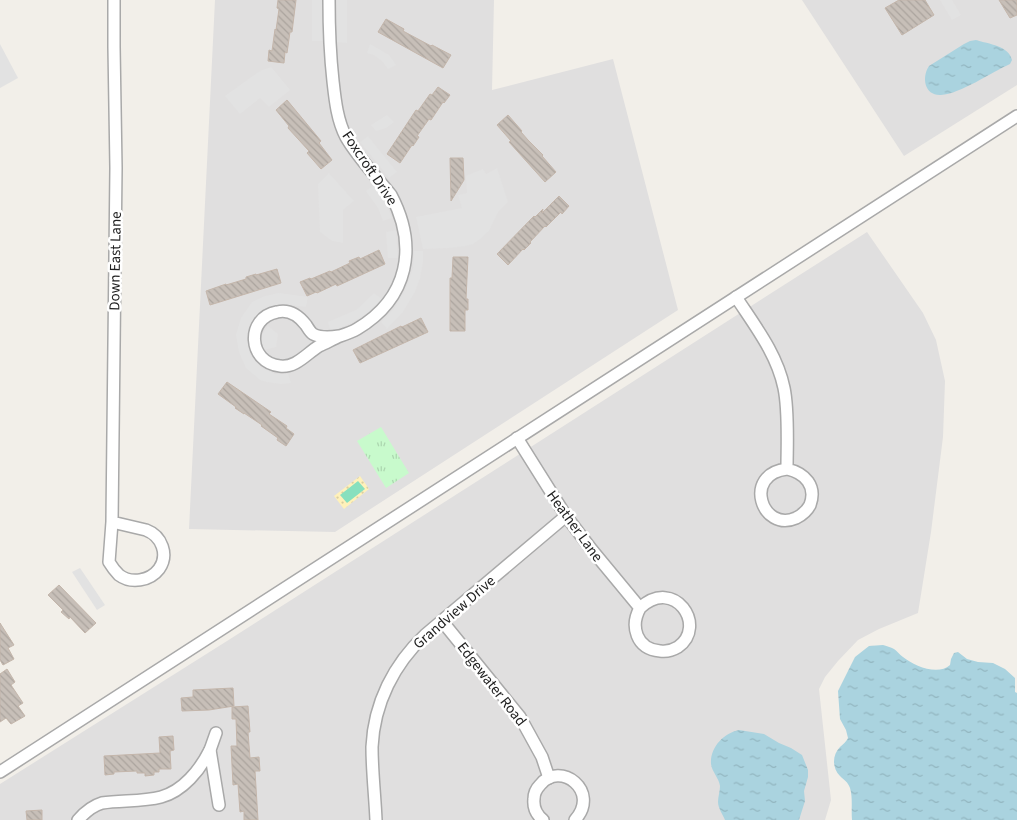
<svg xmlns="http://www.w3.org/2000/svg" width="1017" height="820" font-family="'Source Sans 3',sans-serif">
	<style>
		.residential { fill: #e0dfdf }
		.sand { fill: url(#sand-dots) }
		.park { fill: url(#park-tufts) }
		.pitch { fill: #88e0be }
		.parking { fill: #e2e2e2 }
		.water { fill: url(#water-ripples) }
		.building { fill: url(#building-back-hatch); stroke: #c4b6ab }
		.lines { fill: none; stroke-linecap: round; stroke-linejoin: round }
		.street-casing { stroke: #a9a9a9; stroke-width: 14 }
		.street { stroke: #fff; stroke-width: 11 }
		.labels { text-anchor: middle; stroke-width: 5; stroke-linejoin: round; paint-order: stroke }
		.street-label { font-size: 15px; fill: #222; stroke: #fff }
	</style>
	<defs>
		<pattern id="sand-dots" width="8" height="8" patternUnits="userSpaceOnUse" patternTransform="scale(1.25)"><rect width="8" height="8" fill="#fff1ba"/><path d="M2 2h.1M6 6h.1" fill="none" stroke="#dacea0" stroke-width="1.8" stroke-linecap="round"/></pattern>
		<pattern id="park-tufts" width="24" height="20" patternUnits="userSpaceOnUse" patternTransform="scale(1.25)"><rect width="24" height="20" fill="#c8facc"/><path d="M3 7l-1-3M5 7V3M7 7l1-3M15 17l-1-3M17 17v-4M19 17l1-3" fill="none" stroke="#acd6af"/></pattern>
		<pattern id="water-ripples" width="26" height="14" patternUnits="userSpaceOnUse" patternTransform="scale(1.25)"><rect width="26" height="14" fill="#aad3df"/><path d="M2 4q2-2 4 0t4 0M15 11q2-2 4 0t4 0" fill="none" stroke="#92b5bf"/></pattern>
		<pattern id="building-back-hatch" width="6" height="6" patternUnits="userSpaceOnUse" patternTransform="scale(1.25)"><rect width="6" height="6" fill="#c7bfb8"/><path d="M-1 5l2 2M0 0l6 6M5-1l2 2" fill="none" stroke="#aba49e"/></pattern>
	</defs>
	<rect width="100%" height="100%" fill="#f2efe9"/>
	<g class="residential">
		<path d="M215,0h279l-2,90 121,-31 65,251 -343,222 -146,-3z"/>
		<path d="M802,0h215v85l-113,71z"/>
		<path d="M867,232l56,81 13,27 9,41 -2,56 -12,95 -13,81 -39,16 -21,11 -20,21 -13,16 -6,12 12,111 -6,20h-825v-36l227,-143z"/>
	</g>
	<path class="sand" d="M360,476l9,13 -25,20 -10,-13z"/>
	<path class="park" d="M381,427l28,46 -23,15 -29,-47z"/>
	<path class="pitch" d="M358,481l7,8 -18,14 -7,-8z"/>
	<g class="parking">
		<rect x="312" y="0" width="12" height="41"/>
		<path d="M337,0h10v43l-11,-1z"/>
		<path d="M940,0h12l9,15 -9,5z"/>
		<path d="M0,44l18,34 -18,10z"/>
		<path d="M370,44l19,11 7,10 -8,4 -6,-8 -8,-6 -7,-2z"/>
		<path d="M271,67l1,1 18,22 -21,17 -9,-9 -20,16 -15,-18 32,-23 5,-3z"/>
		<path d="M387,115l7,7 -8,6 -10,3 -5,-6z"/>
		<path d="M368,136l29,36 -8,6 -29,-36z"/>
		<path d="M497,168l11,34 -10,10 -9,19 -10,9 -6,4 -8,2 -16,2 -26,1 -7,-32 46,-9 -4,-13 9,-2 -1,-17 17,-7 3,5z"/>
		<path d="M329,173l25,28 -11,9v33l-11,-2 -12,-9 -2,-48z"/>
		<path d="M374,185l12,18 6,15 -9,3 -5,-13 -12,-17z"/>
		<path d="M396,230l2,28h-10l-2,-26z"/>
		<path d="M414,251h9v11l-3,16 -5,14 -12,20 -16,17 -6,-7 14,-15 11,-19 7,-20z"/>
		<path d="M279,293l29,4 -2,10 -23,-3 -19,6 -8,6 -6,8 -3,15 3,15 6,8 6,6 13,6h13l3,9 -10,1 -14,-2 -7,-2 -14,-12 -7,-16 -3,-17 5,-17 11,-16 13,-6z"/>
		<path d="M374,293l8,6 -13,13 -16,10 -22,10 -3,-10 28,-12z"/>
		<path d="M268,326l10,8 -2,13 -12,3 -2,-6v-9z"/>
		<path d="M80,568l25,37 -8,5 -25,-38z"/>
	</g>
	<g class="water">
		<path d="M976,40c13,4 33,6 36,20l-2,4c-18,8 -50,30 -69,31 -16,1 -20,-17 -12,-29l35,-22 6,-3z"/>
		<path d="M883,645c3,1 8,2 11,4 3,2 6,6 9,8 11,9 35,19 47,8l1,-6 3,-6 4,-1 9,7 11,3 15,1 12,6 10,9v14l2,1v127h-165c-1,-10 1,-22 -2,-32 -2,-6 -6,-8 -10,-12 -8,-8 -8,-21 0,-29 3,-3 6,-5 8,-9l-2,-8 -6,-11 -2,-28 17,-34 14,-11z"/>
		<path d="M739,730l25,4 15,9 12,5 11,7 6,15v7l-4,14 1,10 -6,19h-74c-2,-5 -7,-12 -7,-18 0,-5 2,-11 2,-16 -1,-8 -8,-14 -9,-22 -1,-17 13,-31 28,-34z"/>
	</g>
	<g class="building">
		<path d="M278,0h18l-4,32h-2l-3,21 -2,-1 -1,11 -16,-2 1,-11 3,1 3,-22 1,1 3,-21 -2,-1z"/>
		<path d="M899,0h26l9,15 -32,20 -17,-27z"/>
		<path d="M999,0h18v15l-7,3z"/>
		<path d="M386,19l18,10 -1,2 28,15 1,-1 19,10 -8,13 -65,-36z"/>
		<path d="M438,87l12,8 -6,8 -1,-1 -12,18 -2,-1 -12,17 2,1 -6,9 -1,-1 -12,18 -13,-9 29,-44 2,1 12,-17 2,1z"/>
		<path d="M287,100l34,41 -2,2 13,17 -11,9 -14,-16 2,-2 -21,-23 1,-2 -13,-16z"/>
		<path d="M508,115l14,16 -1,1 7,8 15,15 -1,1 14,16 -11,10 -36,-40 2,-1 -14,-16z"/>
		<path d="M450,158h13l1,22 -13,21z"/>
		<path d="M559,196l10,10 -7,8 -1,-2 -15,15 -1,-1 -15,16 1,1 -7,7 -1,-1 -15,16 -11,-11 37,-38 1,1 8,-8 -1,4z"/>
		<path d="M379,250l6,14 -48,22 -1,-2 -19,9 -1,-1 -9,4 -7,-14 10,-4 1,1 19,-8 1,1 19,-9 -1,-2 10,-4 1,2z"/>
		<path d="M453,257h15l-2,42h2v11h-3v21h-15v-53h2z"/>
		<path d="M277,269l4,14 -71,22 -4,-14 20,-7v1l20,-6v-2l10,-3v1z"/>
		<path d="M421,318l7,14 -68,31 -7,-13 48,-24 1,1z"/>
		<path d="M227,382l44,30 -2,2 18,12 -1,2 8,6 -8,12 -9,-6 1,-2 -17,-12 1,-1 -18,-12v1l-9,-6 1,-1 -18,-13z"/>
		<path d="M59,585l37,38 -11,10 -15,-16 -1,2 -8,-7 2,-2 -15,-15z"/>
		<path d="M0,623l14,22 -6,3 6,11 -11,6 -3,-5z"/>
		<path d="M7,669l8,13 -4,3 12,18 -5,3 7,10 -14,8 -5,-6 -6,4v-48z"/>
		<path d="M233,688l1,18 -25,4 -27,1 -1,-13 12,-1v-7z"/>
		<path d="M248,706l2,26h-2l2,26 9,-1 1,14h-5l3,49h-14v-9l-4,1 -2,-28 -5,1 -2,-39h6l-1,-27h-4v-12z"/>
		<path d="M173,736l1,14 -4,1 1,18h-12v3h-5v3l-9,1v-3h-8v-2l-23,1v2l-9,1 -1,-19 56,-3 -1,-16z"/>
		<path d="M42,810v10h-15l-1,-9z"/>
	</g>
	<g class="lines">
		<g class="street-casing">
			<g id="street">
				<path d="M329,0c0,27 1,54 4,81 2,18 4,39 13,56 12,21 30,39 45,58 27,51 18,103 -34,134 -5,3 -11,5 -17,7 -7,3 -14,7 -21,10 -13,8 -23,22 -39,20 -32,-3 -35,-48 -3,-54 12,-3 22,4 29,13 2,3 4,7 7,9 7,4 19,3 26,2"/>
				<path d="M736,297c19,29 41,57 48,91 5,24 3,57 3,81 -45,5 -25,64 9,49 6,-3 11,-7 14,-13 7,-19 -5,-32 -23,-36"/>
				<path d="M517,438l49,78 26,34 48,58c-10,18 -4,41 20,43 6,1 13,-1 18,-4 30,-21 -4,-71 -38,-39"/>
				<path d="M112,522l34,8c16,6 23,25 13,39 -9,12 -28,15 -40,6 -4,-4 -7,-8 -10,-13l3,-40 4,-354 -2,-121v-47"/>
				<path d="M442,621l78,96 22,40 7,21"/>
				<path d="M216,733l-6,17 9,55"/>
				<path d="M0,772l1017,-656"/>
				<path d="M78,820c7,-8 14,-14 24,-17 19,-3 40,-1 59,-6 22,-6 39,-27 49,-47"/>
				<path d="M376,820c-1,-24 -4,-49 -4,-73 2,-44 22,-83 53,-112l141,-119"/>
				<path d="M543,820c-6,-5 -10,-12 -9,-21 0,-5 2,-10 6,-14 20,-25 61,6 35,35"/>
			</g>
		</g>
		<use href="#street" class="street"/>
	</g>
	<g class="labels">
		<g class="street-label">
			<text transform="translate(370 168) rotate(56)" y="5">Foxcroft Drive</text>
			<text transform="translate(115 261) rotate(-89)" y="5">Down East Lane</text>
			<text transform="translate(575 526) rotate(54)" y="5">Heather Lane</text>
			<text transform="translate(454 612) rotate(-41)" y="5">Grandview Drive</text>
			<text transform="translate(492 684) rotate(52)" y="5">Edgewater Road</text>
		</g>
	</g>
</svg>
